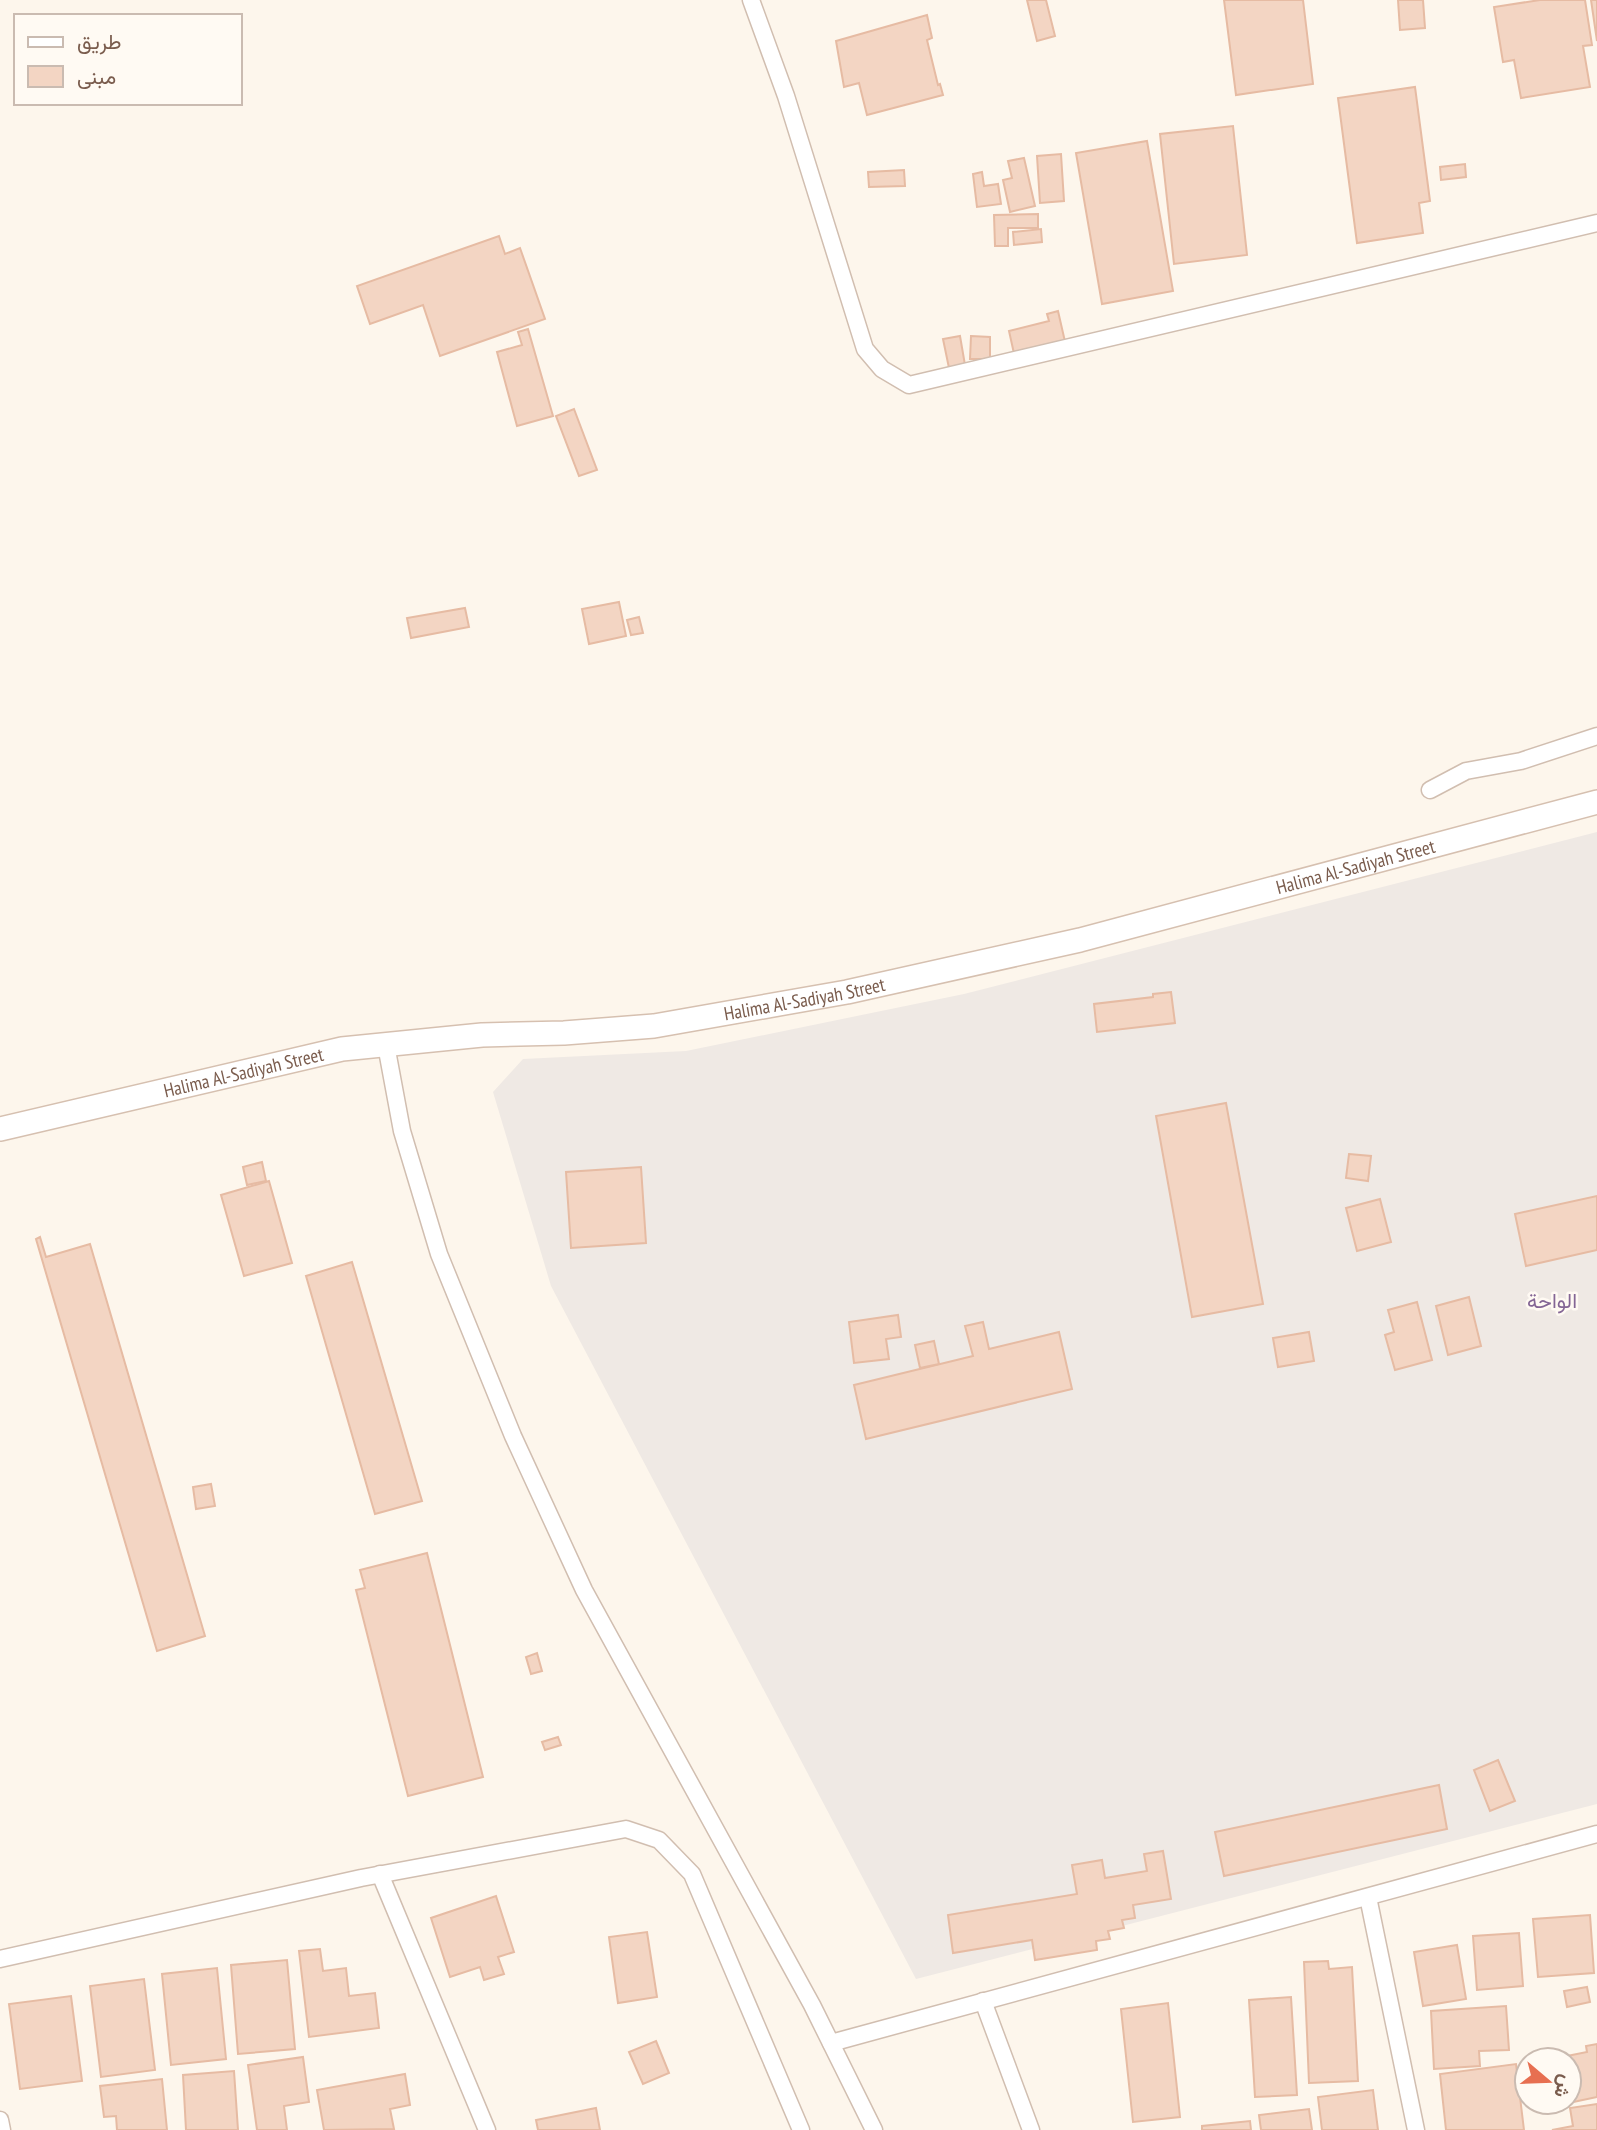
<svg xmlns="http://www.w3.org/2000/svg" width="1597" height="2130" font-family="'PT Sans Narrow',Vazirmatn,sans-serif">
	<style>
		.industrial { fill: #efe9e4 }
		.building { fill: #f3d5c3; stroke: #e6bba3; stroke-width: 2 }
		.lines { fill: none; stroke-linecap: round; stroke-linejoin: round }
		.street-casing { stroke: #d1beb0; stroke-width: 19 }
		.secondary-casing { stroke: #d6c0b0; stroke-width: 26 }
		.street { stroke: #fff; stroke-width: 16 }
		.secondary { stroke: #fff; stroke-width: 23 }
		.labels { text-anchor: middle; stroke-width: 5; stroke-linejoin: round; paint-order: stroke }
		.street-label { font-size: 19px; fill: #7a5c4d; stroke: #fffaf3 }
		.neighbourhood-label { font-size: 21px; fill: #846695; stroke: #fffaf3 }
	</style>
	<rect width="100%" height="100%" fill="#fdf6ec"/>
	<path class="industrial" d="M1597,832v972l-681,175 -365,-693 -58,-194 30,-33 163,-8 278,-57z"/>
	<g class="building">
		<path d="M1027,0h19l9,36 -18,5z"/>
		<path d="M1224,0h79l10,84 -77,11z"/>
		<path d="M1398,0h25l2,28 -25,2z"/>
		<path d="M1540,0h45l7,45 -9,1 7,41 -69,11 -7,-38 -11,2 -9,-55z"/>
		<path d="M1591,0h6v41z"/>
		<path d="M927,15l5,23 -5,2 11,45 2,-1 3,11 -76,20 -8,-32 -15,4 -8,-46z"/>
		<path d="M1415,87l15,114 -11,2 4,30 -66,10 -19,-145z"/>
		<path d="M1233,126l14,129 -73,9 -14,-130z"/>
		<path d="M1147,141l26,150 -71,13 -26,-151z"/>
		<path d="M1061,154l3,47 -24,2 -3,-47z"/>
		<path d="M1024,158l11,48 -25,6 -7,-32 9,-2 -4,-17z"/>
		<path d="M1465,164l1,13 -25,3 -1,-13z"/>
		<path d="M904,170l1,16 -36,1 -1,-15z"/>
		<path d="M982,172l2,14 14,-2 3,20 -24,3 -4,-33z"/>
		<path d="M1038,214v14h-30v18h-13l-1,-31z"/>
		<path d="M1041,229l1,13 -28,3 -1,-13z"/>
		<path d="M499,236l6,18 15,-6 25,71 -105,37 -17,-51 -53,19 -13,-38z"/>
		<path d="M1058,311l8,35 -51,12 -6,-27 40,-10 -2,-7z"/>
		<path d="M528,329l25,87 -36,10 -20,-74 25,-7 -4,-13z"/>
		<path d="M960,336l5,29 -16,3 -6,-29z"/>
		<path d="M971,336l19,1v22h-20z"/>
		<path d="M574,409l23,61 -18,6 -23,-60z"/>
		<path d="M619,602l7,34 -37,8 -7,-35z"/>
		<path d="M465,608l4,19 -58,11 -4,-20z"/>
		<path d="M639,617l4,16 -12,2 -4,-15z"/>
		<path d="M1171,992l4,31 -78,9 -3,-28 59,-7v-3z"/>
		<path d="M1226,1103l37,201 -71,13 -36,-201z"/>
		<path d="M1349,1154l22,2 -3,25 -22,-3z"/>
		<path d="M262,1162l4,19 -19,4 -4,-18z"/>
		<path d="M641,1167l5,76 -75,5 -5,-76z"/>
		<path d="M269,1181l23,82 -48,13 -23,-81z"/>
		<path d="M1597,1196v54l-71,16 -11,-52z"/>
		<path d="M1380,1199l11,43 -34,9 -11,-43z"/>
		<path d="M40,1237l6,20 44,-13 115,392 -48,15 -121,-412z"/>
		<path d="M352,1262l70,239 -47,13 -69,-238z"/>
		<path d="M1469,1297l12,49 -33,9 -12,-49z"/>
		<path d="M1417,1302l15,58 -37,10 -10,-35 9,-3 -6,-22z"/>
		<path d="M898,1315l3,22 -15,2 3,20 -35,4 -5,-41z"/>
		<path d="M983,1322l6,27 70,-17 13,57 -206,50 -12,-54 119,-29 -8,-30z"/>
		<path d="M1309,1332l5,29 -36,6 -5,-29z"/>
		<path d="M934,1341l5,23 -19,4 -5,-23z"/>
		<path d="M211,1484l4,22 -19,3 -3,-22z"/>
		<path d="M427,1553l56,224 -75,19 -52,-206 9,-2 -5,-18z"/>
		<path d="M537,1653l5,18 -11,3 -5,-17z"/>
		<path d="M558,1737l3,8 -16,5 -3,-8z"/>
		<path d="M1498,1760l17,41 -25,10 -16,-41z"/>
		<path d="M1439,1785l8,44 -223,47 -9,-44z"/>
		<path d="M1163,1851l8,48 -38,6 2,13 -13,2 2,8 -16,3 2,8 -14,2 1,9 -62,10 -3,-20 -79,13 -5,-38 129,-21 -5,-29 30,-5 3,18 42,-7 -3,-17z"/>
		<path d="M496,1896l18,56 -16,5 6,17 -20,6 -4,-13 -30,10 -19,-59z"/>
		<path d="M1590,1915l4,58 -56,4 -5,-58z"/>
		<path d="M647,1932l10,65 -39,6 -9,-66z"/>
		<path d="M1519,1933l4,53 -46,4 -4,-54z"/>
		<path d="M1457,1945l9,54 -43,7 -9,-54z"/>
		<path d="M320,1949l3,22 23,-3 3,28 26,-3 4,35 -70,9 -10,-86z"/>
		<path d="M287,1960l8,89 -57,5 -7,-89z"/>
		<path d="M1328,1961l1,8 23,-2 6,114 -49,2 -5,-121z"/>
		<path d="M217,1968l9,91 -55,6 -9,-91z"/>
		<path d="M144,1979l11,91 -54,7 -11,-91z"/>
		<path d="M1587,1987l3,15 -23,5 -3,-16z"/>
		<path d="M71,1996l11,85 -62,8 -11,-85z"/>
		<path d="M1291,1997l6,98 -42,2 -6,-97z"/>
		<path d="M1168,2003l12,114 -47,5 -12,-113z"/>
		<path d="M1506,2006l3,44 -30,1 1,15 -46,3 -3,-58z"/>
		<path d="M656,2041l13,32 -26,11 -14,-32z"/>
		<path d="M1597,2044v53l-52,11 -1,-6h25l1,-29 -1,-13 -2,-4 20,-4 -1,-6z"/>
		<path d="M303,2057l6,45 -25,4 3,24h-30l-9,-65z"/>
		<path d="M1516,2064l8,66h-78l-6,-56z"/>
		<path d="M234,2071l4,59h-52l-3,-55z"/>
		<path d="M405,2074l5,31 -20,4 4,20 -70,1 -7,-40z"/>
		<path d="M162,2079l5,51h-50l-1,-14 -12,1 -4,-31z"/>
		<path d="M1373,2090l5,40h-56l-4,-33z"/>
		<path d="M1597,2104v26h-45l21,-4 -3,-18z"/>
		<path d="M596,2108l4,22h-62l-2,-10z"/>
		<path d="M1309,2109l3,21h-51l-2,-15z"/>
		<path d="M1250,2121l1,9h-49v-4z"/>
	</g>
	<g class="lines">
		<g class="street-casing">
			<g id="street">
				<path d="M751,0l35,96 79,253 17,20 27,16 688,-162"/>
				<path d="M1430,790l36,-19 55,-10 76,-25"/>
				<path d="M386,1045l16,86 37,123 74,182 71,154 228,415 62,125"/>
				<path d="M380,1874l107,256"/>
				<path d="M1368,1897l48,233"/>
				<path d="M0,1959l361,-81 265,-49 33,11 33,34 109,256"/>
				<path d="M983,2001l48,129"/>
				<path d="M831,2043l766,-209"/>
				<path d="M0,2120l2,10"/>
			</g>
		</g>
		<g class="secondary-casing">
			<g id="secondary">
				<path id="s1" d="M0,1129l342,-80 140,-14 82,-2 90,-7 193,-34 233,-52 517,-138"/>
			</g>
		</g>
		<use href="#street" class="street"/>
		<use href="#secondary" class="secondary"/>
	</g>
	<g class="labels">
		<g class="street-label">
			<text dy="7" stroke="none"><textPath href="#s1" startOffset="1384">Halima Al-Sadiyah Street</textPath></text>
			<text dy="7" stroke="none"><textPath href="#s1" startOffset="817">Halima Al-Sadiyah Street</textPath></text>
			<text dy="7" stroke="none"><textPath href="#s1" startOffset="250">Halima Al-Sadiyah Street</textPath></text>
		</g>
		<g class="neighbourhood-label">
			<text x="1552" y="1308">الواحة</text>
		</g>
	</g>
	<rect x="14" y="14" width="228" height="91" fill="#fffaf3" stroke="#cabbb1" stroke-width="2"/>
	<rect x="28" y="37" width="35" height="10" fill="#ffffff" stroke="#cabbb1" stroke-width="2"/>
	<text x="77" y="49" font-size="21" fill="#7a5c4d">طريق</text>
	<rect x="28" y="66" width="35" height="21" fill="#f3d5c3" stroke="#cabbb1" stroke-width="2"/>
	<text x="77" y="84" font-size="21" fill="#7a5c4d">مبنى</text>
	<g transform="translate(1548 2081) rotate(109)"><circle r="33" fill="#fffaf3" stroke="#cabbb1" stroke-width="2"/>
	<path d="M0-5L12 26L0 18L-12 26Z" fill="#e76f51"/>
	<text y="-10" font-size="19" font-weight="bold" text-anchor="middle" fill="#7a5c4d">ش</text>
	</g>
</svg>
